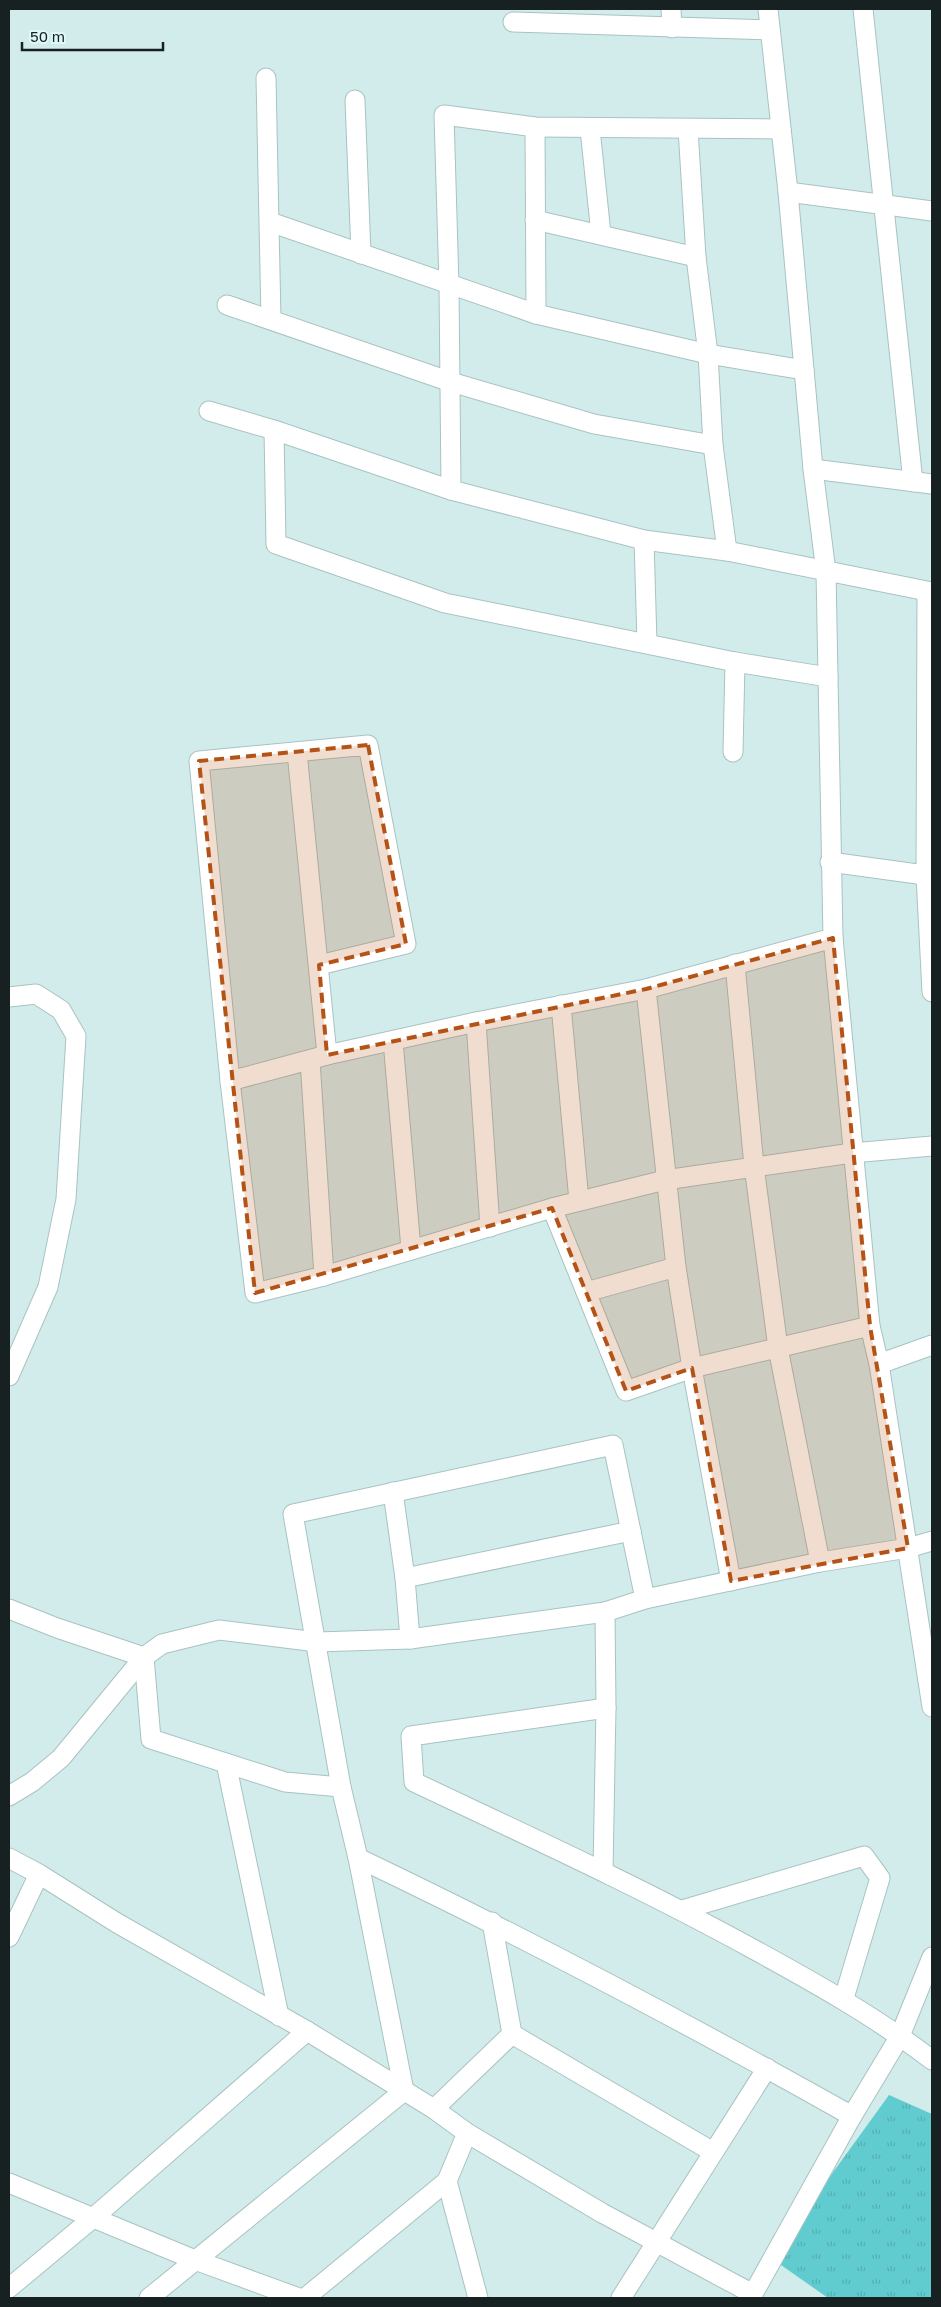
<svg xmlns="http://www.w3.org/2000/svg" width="941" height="2307" font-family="'Golos Text',sans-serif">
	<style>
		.grass { fill: url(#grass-tufts) }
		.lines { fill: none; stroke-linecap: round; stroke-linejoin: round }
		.minor-casing { stroke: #a9c2c2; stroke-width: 21 }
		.minor { stroke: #fff; stroke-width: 19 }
		.marked { fill: #b55316; fill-opacity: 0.2; stroke: #b55316; stroke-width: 4; stroke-dasharray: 10 6; stroke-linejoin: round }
	</style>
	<defs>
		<pattern id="grass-tufts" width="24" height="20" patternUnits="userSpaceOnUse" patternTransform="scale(1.25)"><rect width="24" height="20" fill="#61cccf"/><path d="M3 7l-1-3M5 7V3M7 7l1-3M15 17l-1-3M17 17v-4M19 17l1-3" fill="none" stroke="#54afb1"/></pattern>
	</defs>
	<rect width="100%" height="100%" fill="#d2ecec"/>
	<path class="grass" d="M889,2095l43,19v184h-104l-57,-40z"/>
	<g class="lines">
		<g class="minor-casing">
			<g id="minor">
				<path d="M671,9l1,19"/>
				<path d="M768,9l20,183 25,277 13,103 7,366 37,388 9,38 53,343"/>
				<path d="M863,9l50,473"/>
				<path d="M513,22l257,8"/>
				<path d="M266,78l5,242"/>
				<path d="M355,100l6,154"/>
				<path d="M535,127l1,187"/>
				<path d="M590,129l11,105"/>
				<path d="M688,129l8,128 12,97 5,91 14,106"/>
				<path d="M788,192l144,19"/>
				<path d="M535,220l161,37"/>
				<path d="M270,222l266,92 172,40 96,16"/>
				<path d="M227,305l224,77 143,42 119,21"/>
				<path d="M209,411l65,19 177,60 193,50 83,11 205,41"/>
				<path d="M274,430l2,114 169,59 290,59 93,15"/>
				<path d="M813,469l119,15"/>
				<path d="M451,490l-2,-205 -5,-170 91,12 246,2"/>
				<path d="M644,540l3,103"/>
				<path d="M927,592l-1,284 6,116"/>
				<path d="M297,752l30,303"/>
				<path d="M733,752l2,-90"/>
				<path d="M830,862l102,14"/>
				<path d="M735,964l19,202 24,182 42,214"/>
				<path d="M319,965l87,-21 -38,-199 -169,16 31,320 25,212 69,-17 228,-68 113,-28 187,-27 80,-7"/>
				<path d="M646,989l30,278 16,101 39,213"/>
				<path d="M9,997l27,-3 25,16 15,26 -10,163 -18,88 -39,89"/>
				<path d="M561,1005l18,196"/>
				<path d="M476,1022l14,205"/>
				<path d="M393,1041l18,208"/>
				<path d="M310,1060l14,216"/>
				<path d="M230,1081l97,-26 149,-33 170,-33 187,-51"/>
				<path d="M552,1208l74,183 66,-23 178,-42"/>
				<path d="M586,1292l90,-25"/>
				<path d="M879,1364l53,-19"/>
				<path d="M393,1492l12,86"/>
				<path d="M645,1599l175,-37 88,-14 24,-7"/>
				<path d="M9,1609l48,19 87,29 7,82 134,43 56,5"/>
				<path d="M410,1639l-5,-61 226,-47"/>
				<path d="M606,1708l-195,28 3,46c114,54 228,106 339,167 62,34 123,68 179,111"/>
				<path d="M226,1763l53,253"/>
				<path d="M9,1796l23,-14 29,-24 83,-101 18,-13 57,-14 98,12 93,-3 195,-27 1,96 -3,163"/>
				<path d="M9,1858l30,16 78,49 190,108 127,78 33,24 135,80 151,81 99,-178 48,-80 32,-79"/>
				<path d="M358,1858c168,80 332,167 494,258"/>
				<path d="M682,1910l182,-54 16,22 -36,120"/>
				<path d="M9,1937l30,-63"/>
				<path d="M512,2034l201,118"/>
				<path d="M434,2109l78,-75 -20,-112"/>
				<path d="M467,2133l-20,48 31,117"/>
				<path d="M9,2183l186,77 104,38"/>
				<path d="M9,2288l84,-70 214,-187"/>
				<path d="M149,2298l255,-207 -46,-233 -17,-71 -48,-273 320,-69 32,154 -40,13"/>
				<path d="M305,2298l142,-117"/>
				<path d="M621,2298l146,-230"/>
			</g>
		</g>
		<use href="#minor" class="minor"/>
	</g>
	<path class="marked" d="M368,745l38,199 -87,21 8,90 319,-66 187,-51 37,388 38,222 -177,33 -39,-213 -66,23 -74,-183 -297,85 -56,-532z"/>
	<rect width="941" height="2307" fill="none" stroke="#182122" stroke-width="20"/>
	<path d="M22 42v8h141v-8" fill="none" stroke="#182122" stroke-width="2.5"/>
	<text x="30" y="42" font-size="15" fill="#182122" stroke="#dff9fa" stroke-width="4" paint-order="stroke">50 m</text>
</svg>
